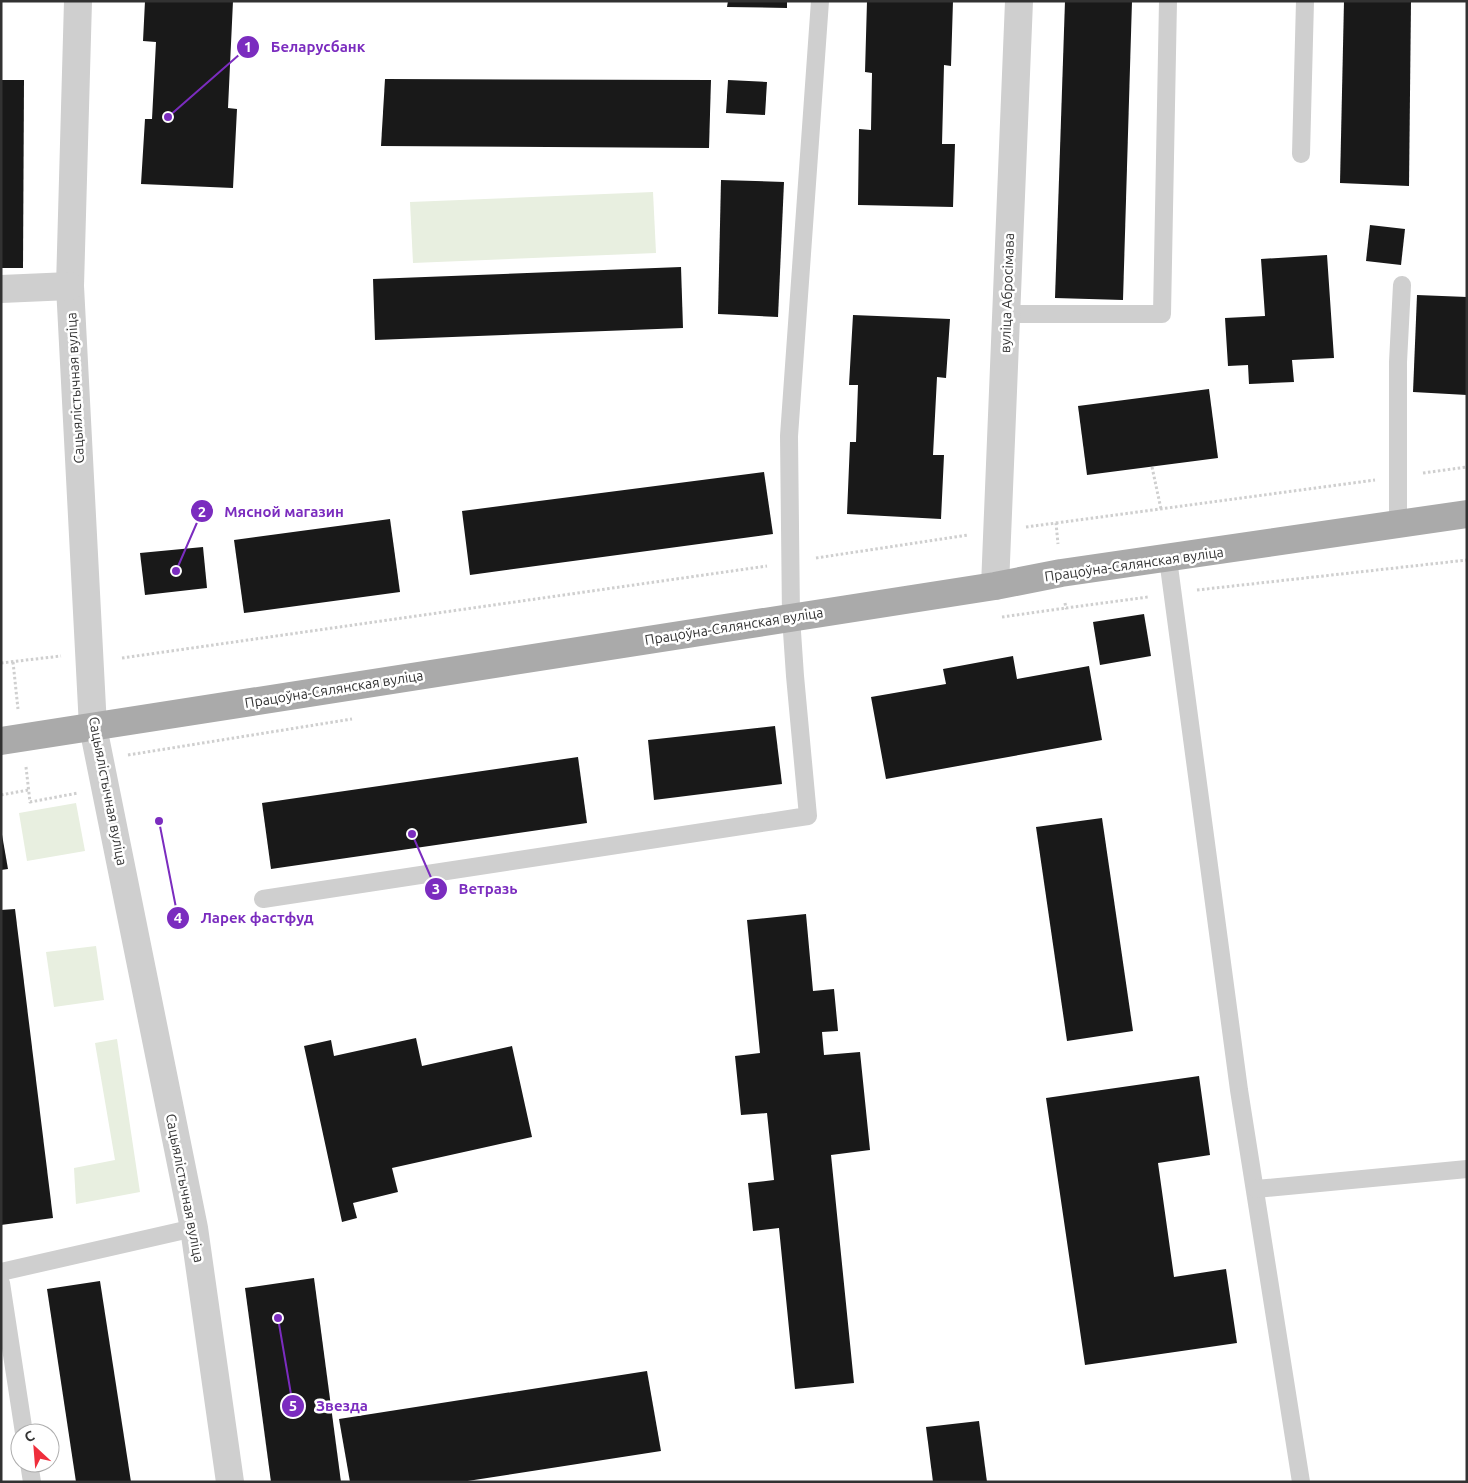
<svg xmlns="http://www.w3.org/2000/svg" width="1468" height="1483" font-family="Ubuntu,sans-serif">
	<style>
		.green { fill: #e8efe0 }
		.building { fill: #191919 }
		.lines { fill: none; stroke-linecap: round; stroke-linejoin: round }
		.path { stroke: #cfcfcf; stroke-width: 3; stroke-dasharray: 2.5 2.5; stroke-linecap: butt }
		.lane { stroke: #cfcfcf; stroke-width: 18 }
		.street { stroke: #cfcfcf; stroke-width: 28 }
		.primary { stroke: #aaa; stroke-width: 28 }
		.labels { text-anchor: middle; stroke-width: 5; stroke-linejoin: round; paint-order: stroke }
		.street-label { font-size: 14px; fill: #323232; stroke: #fff }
		.leader { fill: none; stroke: #7b2cbf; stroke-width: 2 }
		.callout-dot { fill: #7b2cbf; stroke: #fff; stroke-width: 2 }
		.mark-label { font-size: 15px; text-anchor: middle; font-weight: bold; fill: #fff }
		.callout-label { font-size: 15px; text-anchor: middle; font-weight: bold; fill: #7b2cbf; stroke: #fff; stroke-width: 5; stroke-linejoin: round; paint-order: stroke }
	</style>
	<rect width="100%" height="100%" fill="#fff"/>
	<g class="green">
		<path d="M653,192l3,61 -243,10 -3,-61z"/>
		<path d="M76,803l9,48 -58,10 -8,-48z"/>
		<path d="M96,946l8,54 -50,7 -8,-55z"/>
		<path d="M117,1039l23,153 -64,12 -2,-36 41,-8 -20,-117z"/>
	</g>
	<g class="building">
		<path d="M145,1h88l-5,107 9,1 -4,79 -92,-4 4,-65h7l4,-77 -13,-1z"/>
		<path d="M728,1h59v7l-60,-1z"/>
		<path d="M867,1h86l-2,65 -7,-1 -2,79h13l-2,63 -95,-2 1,-76 12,1 1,-57 -7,-1z"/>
		<path d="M1065,1h67l-9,299 -68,-2z"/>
		<path d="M1344,1h67l-2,185 -69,-3z"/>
		<path d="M385,79l326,1 -2,68 -328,-2z"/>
		<path d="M1,80h23l-1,188h-22z"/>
		<path d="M728,80l39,2 -2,33 -39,-2z"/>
		<path d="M721,180l63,2 -6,135 -60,-3z"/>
		<path d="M1370,225l35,4 -4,36 -35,-4z"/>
		<path d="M1327,255l7,103 -42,2 2,22 -45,2 -1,-19 -20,1 -3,-48 40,-2 -4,-57z"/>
		<path d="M681,267l2,61 -308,12 -2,-61z"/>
		<path d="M1417,295l50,2v98l-54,-3z"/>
		<path d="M853,315l97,4 -4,59 -9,-1 -4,78h11l-3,64 -94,-5 3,-72h6l2,-57h-9z"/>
		<path d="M1209,389l9,69 -131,17 -9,-69z"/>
		<path d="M764,472l9,62 -303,41 -8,-64z"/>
		<path d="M390,519l10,73 -156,21 -10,-73z"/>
		<path d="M203,547l4,41 -62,7 -5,-42z"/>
		<path d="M1144,614l7,42 -51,9 -7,-43z"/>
		<path d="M1013,656l4,23 72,-13 13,74 -216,39 -15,-82 75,-13 -3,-15z"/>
		<path d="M775,726l7,58 -128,16 -6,-60z"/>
		<path d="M578,757l9,66 -316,46 -9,-66z"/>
		<path d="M1102,818l31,213 -66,10 -31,-214z"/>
		<path d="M1,829l7,40 -7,1z"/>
		<path d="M15,909l38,309 -52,7v-315z"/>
		<path d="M806,914l7,77 21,-2 4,42 -16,1 2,23 36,-3 10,98 -39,5 23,228 -59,6 -16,-161 -26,3 -5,-48 26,-3 -7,-67 -26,2 -6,-59 25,-3 -13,-133z"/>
		<path d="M416,1038l6,28 90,-20 20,91 -140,31 6,24 -45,11 4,15 -15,4 -38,-176 27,-6 3,16z"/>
		<path d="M1199,1076l11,79 -52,8 16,114 52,-8 11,74 -152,22 -39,-267z"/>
		<path d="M314,1278l27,204h-70l-26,-194z"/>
		<path d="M100,1281l31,201h-55l-29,-193z"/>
		<path d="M647,1371l14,80 -200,31h-111l-11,-63z"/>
		<path d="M979,1421l8,61h-54l-7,-55z"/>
	</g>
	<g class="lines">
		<g class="path">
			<path d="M1152,467l9,42"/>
			<path d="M1423,473l44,-6"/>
			<path d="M1056,523l319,-43"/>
			<path d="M1026,527l30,-4 2,21"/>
			<path d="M816,558l152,-23"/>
			<path d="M1197,590l270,-30"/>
			<path d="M1065,603l1,5 82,-11"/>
			<path d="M1002,617l64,-9"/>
			<path d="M122,658l645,-92"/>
			<path d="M13,662l5,47"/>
			<path d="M1,663l60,-7"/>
			<path d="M128,755l224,-36"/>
			<path d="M26,767l4,35 48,-9"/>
			<path d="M1,795l27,-5"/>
		</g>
		<g class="lane">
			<path d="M1301,154l4,-153"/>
			<path d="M1006,314h156l6,-313"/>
			<path d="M1398,525v-163l4,-77"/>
			<path d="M1168,559l71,531 62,392"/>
			<path d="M263,899l545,-83 -13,-140 -4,-59 -2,-181 31,-435"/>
			<path d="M1256,1189l211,-20"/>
			<path d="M1,1272l193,-44"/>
			<path d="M1,1283l23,150"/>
			<path d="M29,1463l3,19"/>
		</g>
		<g class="street">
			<path d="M78,1l-8,285 23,441 101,501 36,254"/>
			<path d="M1,289l69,-3"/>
			<path d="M995,586l24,-585"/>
		</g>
		<path class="primary" d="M1,741l994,-155 66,-13 406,-59"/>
	</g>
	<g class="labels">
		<g class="street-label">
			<text transform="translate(1007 293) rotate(-88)" y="5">вуліца Абросімава</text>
			<text transform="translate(75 388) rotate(-93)" y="5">Сацыялістычная вуліца</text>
			<text transform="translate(1134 564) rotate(-8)" y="5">Працоўна-Сялянская вуліца</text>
			<text transform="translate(734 626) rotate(-9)" y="5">Працоўна-Сялянская вуліца</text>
			<text transform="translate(334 689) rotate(-9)" y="5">Працоўна-Сялянская вуліца</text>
			<text transform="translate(108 791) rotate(79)" y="5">Сацыялістычная вуліца</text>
			<text transform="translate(185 1188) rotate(79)" y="5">Сацыялістычная вуліца</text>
		</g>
	</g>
	<path class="leader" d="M168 117L248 47M176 571L202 511M412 834L436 889M159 821L178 918M278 1318L293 1406"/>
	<g class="callout-dot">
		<circle cx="168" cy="117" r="5"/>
		<circle cx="176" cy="571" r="5"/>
		<circle cx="412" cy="834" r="5"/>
		<circle cx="159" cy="821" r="5"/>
		<circle cx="278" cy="1318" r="5"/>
		<circle cx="248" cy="47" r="12"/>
		<circle cx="202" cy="511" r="12"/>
		<circle cx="436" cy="889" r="12"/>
		<circle cx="178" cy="918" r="12"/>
		<circle cx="293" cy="1406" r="12"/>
	</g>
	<g class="mark-label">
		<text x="248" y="52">1</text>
		<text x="202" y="517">2</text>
		<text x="436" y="894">3</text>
		<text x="178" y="923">4</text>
		<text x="293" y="1411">5</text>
	</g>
	<g class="callout-label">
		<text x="318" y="52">Беларусбанк</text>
		<text x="284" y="517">Мясной магазин</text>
		<text x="488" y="894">Ветразь</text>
		<text x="257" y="923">Ларек фастфуд</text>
		<text x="342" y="1411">Звезда</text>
	</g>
	<rect width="1468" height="1483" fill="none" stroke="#323232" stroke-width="5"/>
	<g transform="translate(35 1448) rotate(334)"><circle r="24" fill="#ffffff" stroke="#adadad"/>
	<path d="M0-4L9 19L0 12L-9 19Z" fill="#ef2e3c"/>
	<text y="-8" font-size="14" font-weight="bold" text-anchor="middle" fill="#323232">С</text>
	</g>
</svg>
